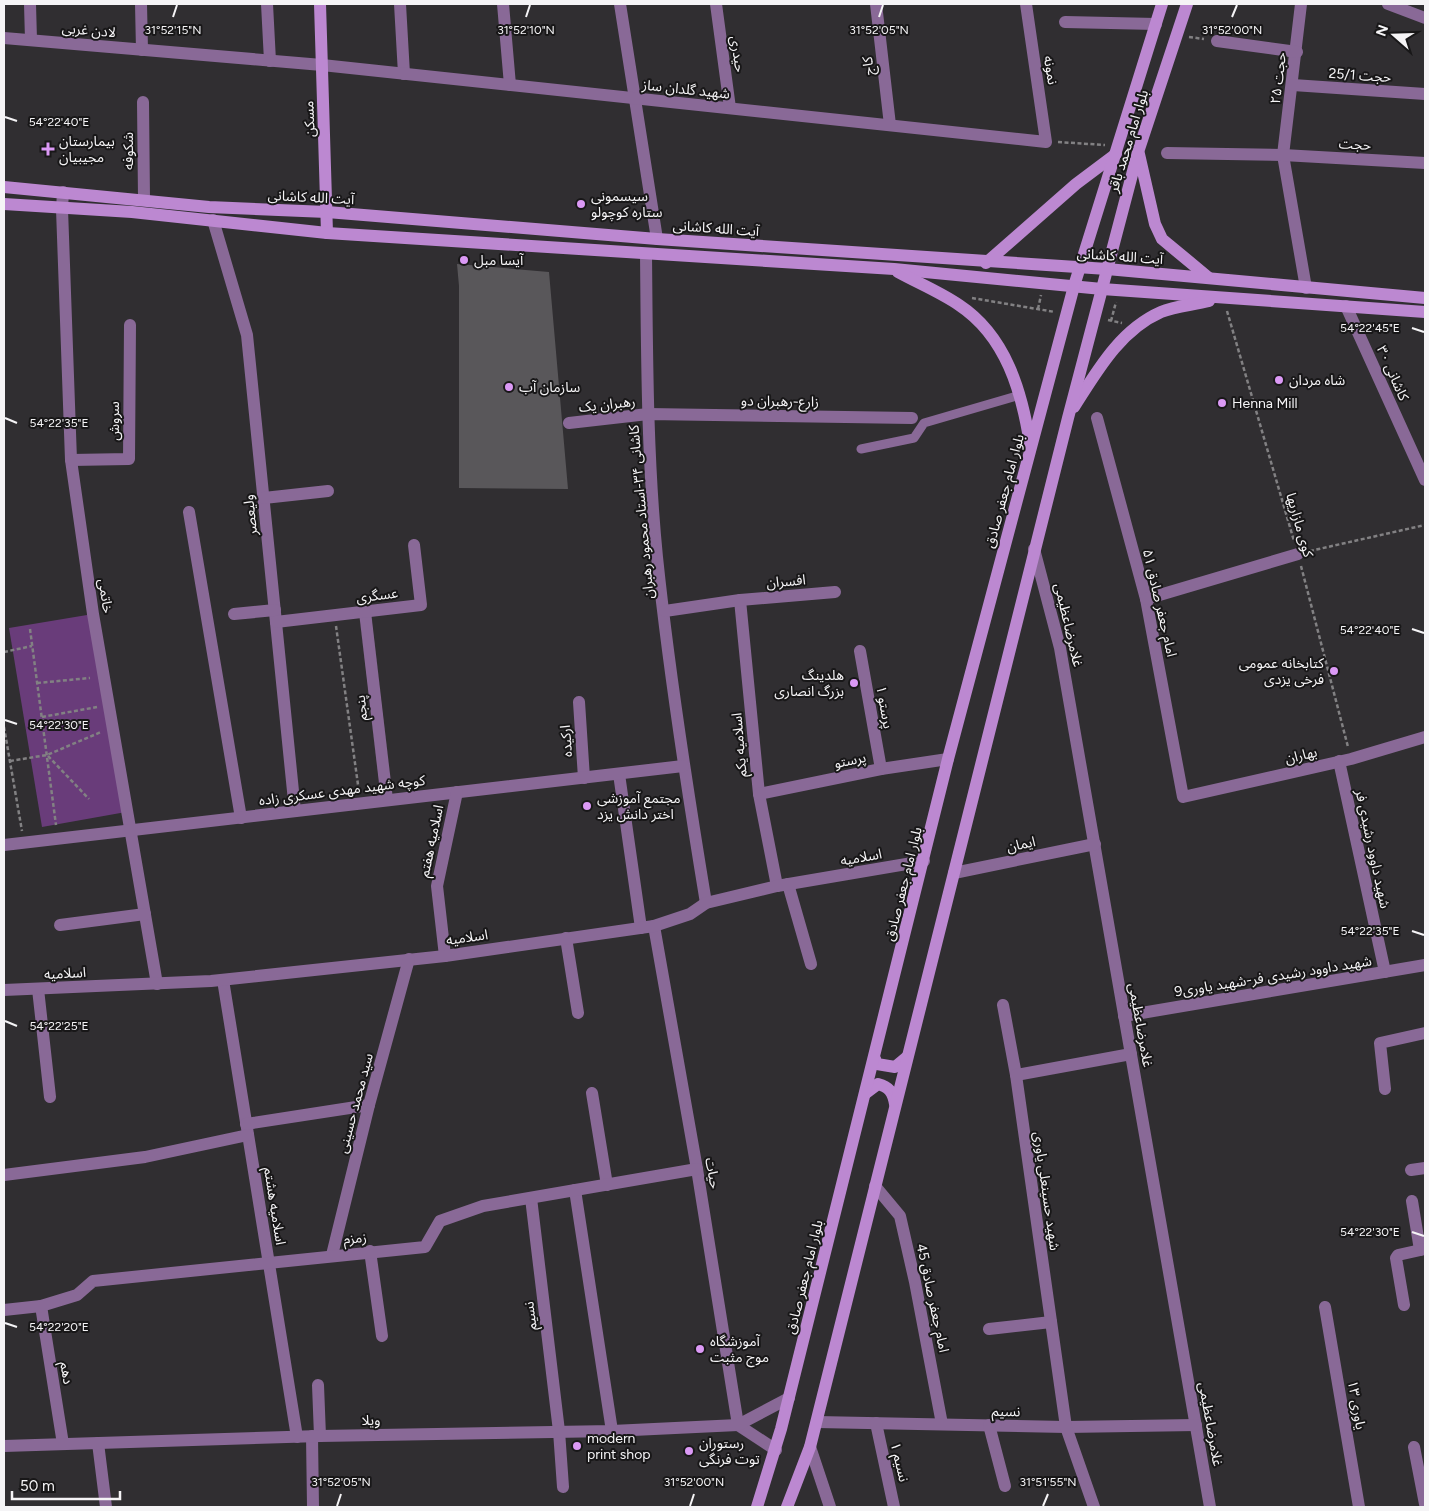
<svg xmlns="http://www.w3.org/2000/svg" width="1429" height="1511" font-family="Figtree,'Noto Sans Arabic',sans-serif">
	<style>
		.green { fill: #693c7a }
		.building { fill: #59575a }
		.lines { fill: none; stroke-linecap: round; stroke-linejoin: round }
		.path { stroke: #828183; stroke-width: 2.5; stroke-dasharray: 4 2.5; stroke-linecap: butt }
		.service { stroke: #896997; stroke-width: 9 }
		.minor { stroke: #896997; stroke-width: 12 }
		.tertiary { stroke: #896997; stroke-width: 12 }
		.secondary { stroke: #bc88d1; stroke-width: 12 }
		.ticks { fill: none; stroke: #f5f4f6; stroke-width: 2 }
		.poi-dot { fill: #db99f5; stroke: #181718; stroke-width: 2 }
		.labels { text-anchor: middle; stroke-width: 4; stroke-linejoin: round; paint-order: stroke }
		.street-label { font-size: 14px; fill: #f5f4f6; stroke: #181718 }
		.poi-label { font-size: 14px; fill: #f5f4f6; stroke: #181718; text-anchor: start }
		.ticks-label { font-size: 12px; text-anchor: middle; fill: #f5f4f6; stroke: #181718; stroke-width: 4; stroke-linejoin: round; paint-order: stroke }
	</style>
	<rect width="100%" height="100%" fill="#302e31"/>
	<path class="green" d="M93,614l33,198 -84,15 -33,-199z"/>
	<path class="building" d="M457,264l92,8 19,217 -109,-1v-202z"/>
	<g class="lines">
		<g class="path">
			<path d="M1189,37l15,2"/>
			<path d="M1058,142l47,3"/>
			<path d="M972,298l83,14"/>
			<path d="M1038,309l3,-14"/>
			<path d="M1227,311l67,230"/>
			<path d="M1108,320l14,3"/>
			<path d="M1111,321l5,-19"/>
			<path d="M1310,551l115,-26"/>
			<path d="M1301,566l47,181"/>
			<path d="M336,626l23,166"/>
			<path d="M30,629l26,196"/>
			<path d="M4,652l28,-6"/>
			<path d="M37,683l53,-5"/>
			<path d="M42,717l55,-10"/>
			<path d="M4,727l18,104"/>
			<path d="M48,756l41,43"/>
			<path d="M10,761l37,-6 54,-23"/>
		</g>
		<path class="service" d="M861,449l53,-11 10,-15 96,-28"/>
		<g class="minor">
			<path d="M30,4l1,36"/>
			<path d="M141,4l1,46"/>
			<path d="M267,4l3,57"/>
			<path d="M400,4l4,70"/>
			<path d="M503,4l7,81"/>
			<path d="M620,4l37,235"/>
			<path d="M716,4l14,104"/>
			<path d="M876,4l14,121"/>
			<path d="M1301,4l-18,151 23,133"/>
			<path d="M1388,4l37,14"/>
			<path d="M1065,22l91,2"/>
			<path d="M1217,41l80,11"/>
			<path d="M322,65l724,77 -20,-138"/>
			<path d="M1293,85l132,9"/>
			<path d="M143,102l1,97"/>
			<path d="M63,192l-1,17 9,251 22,154 64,370"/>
			<path d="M213,220l34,115 48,476"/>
			<path d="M646,254c1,101 1,203 11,303 12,116 30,231 49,346"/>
			<path d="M1346,306l79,174"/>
			<path d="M1097,418l49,181 37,198 168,-38 74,-22"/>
			<path d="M569,423l79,-9 264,4"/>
			<path d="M71,460l58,-1 1,-134"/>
			<path d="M264,498l64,-7"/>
			<path d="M189,512l52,306"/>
			<path d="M1034,549l26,99 150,859"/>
			<path d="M1146,599l152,-45"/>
			<path d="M740,600l19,194 18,92"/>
			<path d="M665,611l75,-11 95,-8"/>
			<path d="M365,612l22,188"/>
			<path d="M234,614l41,-4"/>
			<path d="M276,622l145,-17 -7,-60"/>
			<path d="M860,651l21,118"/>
			<path d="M579,702l5,76"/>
			<path d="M1339,761l46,211"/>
			<path d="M619,774l22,154"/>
			<path d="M759,794l122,-25 67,-10"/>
			<path d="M4,845l679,-79"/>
			<path d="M954,873l141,-29"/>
			<path d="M788,884l23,80"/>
			<path d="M60,925l85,-11"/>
			<path d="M654,926l43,243 41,256"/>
			<path d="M566,938l12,75"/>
			<path d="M445,956l-8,-70 20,-94"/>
			<path d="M223,980l74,457"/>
			<path d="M38,989l12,108"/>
			<path d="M4,990l207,-9 234,-25 209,-30 36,-12 16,-11 71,-17 147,-25"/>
			<path d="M1003,1005l13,70"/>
			<path d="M1124,1016l301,-51"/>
			<path d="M1385,1089l-5,-46 45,-10"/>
			<path d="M592,1093l15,92"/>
			<path d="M246,1124l123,-19"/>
			<path d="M1411,1170l14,-2"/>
			<path d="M4,1175l141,-18 103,-22"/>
			<path d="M875,1186l25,30 15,66 27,142"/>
			<path d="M575,1190l37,241"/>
			<path d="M531,1198l28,233 4,56"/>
			<path d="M1412,1201l8,49"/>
			<path d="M370,1251l12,85"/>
			<path d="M332,1255l37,-150 40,-146"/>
			<path d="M1404,1305l-8,-47 2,-3 27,-6"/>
			<path d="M41,1306l22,138"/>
			<path d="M1325,1307l34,200"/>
			<path d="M4,1310l37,-4 36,-11 16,-14 332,-34 15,-26 43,-15 214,-37"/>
			<path d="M989,1329l62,-7"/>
			<path d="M318,1385l2,51"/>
			<path d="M817,1422l249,5 130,-2"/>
			<path d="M876,1423l18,84"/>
			<path d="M738,1425l38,25"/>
			<path d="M989,1425l16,61"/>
			<path d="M312,1436l1,71"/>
			<path d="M98,1443l8,64"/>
			<path d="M4,1446l316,-10 292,-5 126,-6 51,-27"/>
			<path d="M810,1447l20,60"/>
			<path d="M1414,1447l11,57"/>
			<path d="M1094,1507l-28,-80 -50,-352 115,-21"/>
		</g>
		<g class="tertiary">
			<path d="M4,38l318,27"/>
			<path d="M1167,153l116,2 142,8"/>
		</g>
		<g class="secondary">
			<path d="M320,4l7,229"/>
			<path d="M1139,154l16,70 7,15 47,39"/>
			<path d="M4,187l205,20 118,5 330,27 450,30 318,29"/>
			<path d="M4,204l128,8 195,21 567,36 208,20 323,23"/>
			<path d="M986,263l90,-79 40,-30"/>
			<path d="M898,272c20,11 42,20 61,33 47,31 63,87 71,139"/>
			<path d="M1074,407c23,-36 46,-77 87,-95 14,-6 33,-7 48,-11"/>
			<path d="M875,1059l2,5 18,3 12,-10"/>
			<path d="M866,1093l12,-9c11,3 15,8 17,20"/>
			<path d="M757,1507l24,-78 167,-670 126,-473 88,-282"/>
			<path d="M787,1507l23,-60 258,-1029 70,-266 49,-148"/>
		</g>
	</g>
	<path class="ticks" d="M173,17l4,-12M526,17l4,-12M879,17l4,-12M1232,17l5,-12M5,117l12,4M1412,328l12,4M5,418l12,5M1412,629l12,4M5,720l12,4M1412,931l12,4M5,1021l12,5M1412,1232l12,4M5,1323l12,4M337,1506l4,-12M690,1506l4,-12M1043,1506l5,-12"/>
	<g class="poi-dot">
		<path d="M45.5 141.5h5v5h5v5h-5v5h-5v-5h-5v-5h5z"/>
		<circle cx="581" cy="204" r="5"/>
		<circle cx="464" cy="260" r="5"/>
		<circle cx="1279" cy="380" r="5"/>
		<circle cx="509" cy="387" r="5"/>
		<circle cx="1222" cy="403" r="5"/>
		<circle cx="1334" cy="671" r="5"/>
		<circle cx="854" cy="683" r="5"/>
		<circle cx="587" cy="806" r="5"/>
		<circle cx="700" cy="1349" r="5"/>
		<circle cx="577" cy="1446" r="5"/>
		<circle cx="689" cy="1451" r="5"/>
	</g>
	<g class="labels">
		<g class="street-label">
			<text transform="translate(89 30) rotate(5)" y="5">لادن غربی</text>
			<text transform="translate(738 54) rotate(82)" y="5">حیدری</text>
			<text transform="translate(868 66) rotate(-97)" y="5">کاج</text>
			<text transform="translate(1051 70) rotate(81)" y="5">نمونه</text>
			<text transform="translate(1360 75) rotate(4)" y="5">حجت 25/1</text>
			<text transform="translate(1278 78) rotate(-83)" y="5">حجت ۲۵</text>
			<text transform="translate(686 89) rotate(6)" y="5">شهید گلدان ساز</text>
			<text transform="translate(309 119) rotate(-92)" y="5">مسکن</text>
			<text transform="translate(1128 141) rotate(-73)" y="5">بلوار امام محمد باقر</text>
			<text transform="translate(1355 144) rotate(3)" y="5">حجت</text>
			<text transform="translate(128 151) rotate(-90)" y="5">شکوفه</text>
			<text transform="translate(311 197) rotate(3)" y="5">آیت الله کاشانی</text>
			<text transform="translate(716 228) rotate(4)" y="5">آیت الله کاشانی</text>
			<text transform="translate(1120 256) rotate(4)" y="5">آیت الله کاشانی</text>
			<text transform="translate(1393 373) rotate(66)" y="5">کاشانی ۳۰</text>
			<text transform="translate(780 401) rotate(1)" y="5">زارع-رهبران دو</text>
			<text transform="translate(607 404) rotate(-6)" y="5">رهبران یک</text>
			<text transform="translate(114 421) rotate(-90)" y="5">سروش</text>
			<text transform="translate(1004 491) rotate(-75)" y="5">بلوار امام جعفر صادق</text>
			<text transform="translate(641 512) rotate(-95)" y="5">کاشانی ۳۴-استاد محمود رهبران</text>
			<text transform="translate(250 515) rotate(-96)" y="5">ولیعصر</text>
			<text transform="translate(1300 525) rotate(74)" y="5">کوی مازاریها</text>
			<text transform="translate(786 581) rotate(-5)" y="5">افسران</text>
			<text transform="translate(377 595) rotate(-7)" y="5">عسگری</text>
			<text transform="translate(106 596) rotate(82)" y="5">خاتمی</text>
			<text transform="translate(1160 603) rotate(77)" y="5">امام جعفر صادق ۵۱</text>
			<text transform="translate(1069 625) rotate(77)" y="5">غلامرضاعظیمی</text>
			<text transform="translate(885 707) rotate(80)" y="5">پرستو ۱</text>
			<text transform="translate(361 708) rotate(-96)" y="5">پنجم</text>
			<text transform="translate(566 741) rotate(-94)" y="5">ارکیده</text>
			<text transform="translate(739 745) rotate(-95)" y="5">اسلامیه یکم</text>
			<text transform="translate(1301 755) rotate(-13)" y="5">بهاران</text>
			<text transform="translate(850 760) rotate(-12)" y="5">پرستو</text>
			<text transform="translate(342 790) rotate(-7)" y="5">کوچه شهید مهدی عسکری زاده</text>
			<text transform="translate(431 841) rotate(-78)" y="5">اسلامیه هفتم</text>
			<text transform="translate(1021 844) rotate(-12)" y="5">ایمان</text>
			<text transform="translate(1373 849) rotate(78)" y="5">شهید داوود رشیدی فر</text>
			<text transform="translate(861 857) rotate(-10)" y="5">اسلامیه</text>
			<text transform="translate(903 884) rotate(-76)" y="5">بلوار امام جعفر صادق</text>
			<text transform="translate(467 937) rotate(-8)" y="5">اسلامیه</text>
			<text transform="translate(65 973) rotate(-3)" y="5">اسلامیه</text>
			<text transform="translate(1273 976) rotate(-9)" y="5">شهید داوود رشیدی فر-شهید یاوری9</text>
			<text transform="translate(1141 1025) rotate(80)" y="5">غلامرضاعظیمی</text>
			<text transform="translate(355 1103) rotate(-75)" y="5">سید محمد حسینی</text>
			<text transform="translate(713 1173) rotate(80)" y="5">حیات</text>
			<text transform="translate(1047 1191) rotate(82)" y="5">شهید حسینعلی یاوری</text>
			<text transform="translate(275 1206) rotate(81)" y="5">اسلامیه هشتم</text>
			<text transform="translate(355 1238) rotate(-5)" y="5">زمزم</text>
			<text transform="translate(804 1277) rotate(-76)" y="5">بلوار امام جعفر صادق</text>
			<text transform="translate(933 1298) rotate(78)" y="5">امام جعفر صادق 45</text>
			<text transform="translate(530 1316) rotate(-97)" y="5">نسیم</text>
			<text transform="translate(67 1373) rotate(81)" y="5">دهم</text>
			<text transform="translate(1357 1405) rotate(80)" y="5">یاوری ۱۳</text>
			<text transform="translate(1006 1411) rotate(1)" y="5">نسیم</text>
			<text transform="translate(371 1420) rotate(-1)" y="5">ویلا</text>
			<text transform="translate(1211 1424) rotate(80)" y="5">غلامرضاعظیمی</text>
			<text transform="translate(900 1462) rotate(77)" y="5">نسیم ۱</text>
		</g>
		<g class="poi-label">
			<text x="59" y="146">بیمارستان<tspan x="59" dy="16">مجیبیان</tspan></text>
			<text x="591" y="201">سیسمونی<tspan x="591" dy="16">ستاره کوچولو</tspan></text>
			<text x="474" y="265">آیسا مبل</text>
			<text x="1289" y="385">شاه مردان</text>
			<text x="519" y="392">سازمان آب</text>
			<text x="1232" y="408">Henna Mill</text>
			<text x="1324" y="668" text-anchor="end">کتابخانه عمومی<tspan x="1324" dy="16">فرخی یزدی</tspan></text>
			<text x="844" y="680" text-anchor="end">هلدینگ<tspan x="844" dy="16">بزرگ انصاری</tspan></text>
			<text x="597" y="803">مجتمع آموزشی<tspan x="597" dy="16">اختر دانش یزد</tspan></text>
			<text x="710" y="1346">آموزشگاه<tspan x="710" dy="16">موج مثبت</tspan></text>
			<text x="587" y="1443">modern<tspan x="587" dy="16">print shop</tspan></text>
			<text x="699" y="1448">رستوران<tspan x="699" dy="16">توت فرنگی</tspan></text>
		</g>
	</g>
	<g class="ticks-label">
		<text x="879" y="34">31°52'05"N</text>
		<text x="1232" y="34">31°52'00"N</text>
		<text x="173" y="34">31°52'15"N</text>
		<text x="526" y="34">31°52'10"N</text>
		<text x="59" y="126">54°22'40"E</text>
		<text x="1370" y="332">54°22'45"E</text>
		<text x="59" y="427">54°22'35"E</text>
		<text x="1370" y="634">54°22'40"E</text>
		<text x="59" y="729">54°22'30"E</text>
		<text x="1370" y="935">54°22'35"E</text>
		<text x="59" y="1030">54°22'25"E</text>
		<text x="1370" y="1236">54°22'30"E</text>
		<text x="59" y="1331">54°22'20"E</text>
		<text x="341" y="1486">31°52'05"N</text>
		<text x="694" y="1486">31°52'00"N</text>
		<text x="1048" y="1486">31°51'55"N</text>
	</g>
	<rect width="1429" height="1511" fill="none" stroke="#f5f4f6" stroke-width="10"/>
	<g transform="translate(1394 35) rotate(290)" stroke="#181718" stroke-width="4" paint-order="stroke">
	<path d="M0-4L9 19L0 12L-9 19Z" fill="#f5f4f6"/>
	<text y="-8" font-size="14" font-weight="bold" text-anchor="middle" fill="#f5f4f6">N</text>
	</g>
	<path d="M12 1491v8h108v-8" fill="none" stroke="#f5f4f6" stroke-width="2.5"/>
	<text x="20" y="1491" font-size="15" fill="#f5f4f6" stroke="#181718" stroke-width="4" paint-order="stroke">50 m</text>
</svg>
